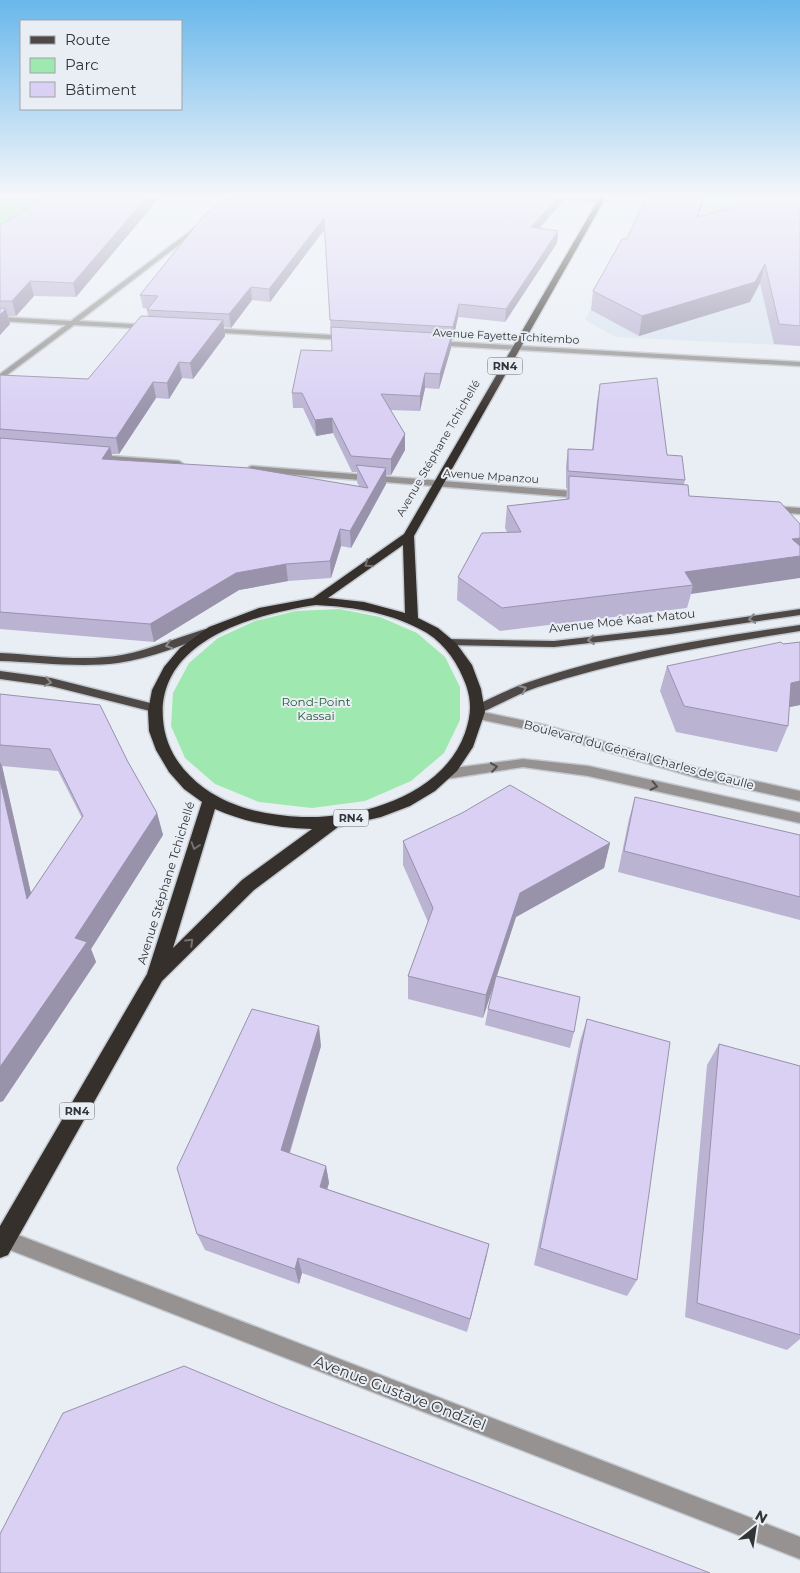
<svg xmlns="http://www.w3.org/2000/svg" width="800" height="1573" font-family="Montserrat,sans-serif">
	<style>
		.built { fill: #d8e3ef }
		.green { fill: #9fe8af }
		.lines { fill: none; stroke-linecap: round; stroke-linejoin: round }
		.minor-casing { stroke: #c4c9cf; stroke-width: 3 }
		.major-casing { stroke: #c4c9cf; stroke-width: 3 }
		.highway-casing { stroke: #c4c9cf; stroke-width: 3 }
		.minor { fill: #959291; fill-rule: evenodd }
		.major { fill: #4e4946; fill-rule: evenodd }
		.highway { fill: #36302d; fill-rule: evenodd }
		.wall { fill: #bbb3d2; fill-rule: evenodd }
		.shaded-wall { fill: #9892ab }
		.building { fill: #d9d0f4; stroke: #9892ab }
		.oneway { stroke: #757273 }
		.oneway2 { stroke: #8c8b8c }
		.oneway3 { stroke: #505051 }
		.labels { text-anchor: middle; stroke-width: 4; stroke-linejoin: round; paint-order: stroke }
		.far-street-label { font-size: 11px; fill: #323436; stroke: #e9eef5 }
		.shield { fill: #e9eef5; stroke: #696c6f; stroke-width: 1 }
		.shield-label { font-size: 11px; font-weight: bold; fill: #323436 }
		.street-label { font-size: 12px; fill: #323436; stroke: #e9eef5 }
		.park-label { font-size: 12px; fill: #1f5c32; stroke: #e9eef5 }
		.near-street-label { font-size: 15px; fill: #323436; stroke: #e9eef5 }
	</style>
	<rect width="100%" height="100%" fill="#e9eef5"/>
	<path class="built" d="M645,197h155v149l-184,-9 -31,-17z"/>
	<g class="green">
		<path d="M0,197h66l-66,43z"/>
		<path d="M339,609l41,8 37,16 28,24 15,30v33l-16,33 -33,28 -46,20 -53,7 -53,-6 -44,-18 -30,-26 -14,-32 2,-33 16,-30 29,-25 37,-17 41,-10z"/>
	</g>
	<g class="lines">
		<g class="minor-casing">
			<g id="minor">
				<path d="M555,197h17l32,4 -3,2z"/>
				<path d="M201,223l5,1 -127,97 70,4 4,2 -1,2 -78,-4 -74,55v-6l66,-49 -66,-4v-4l71,4z"/>
				<path d="M205,328l143,8 4,2 -4,2 -140,-8h-3z"/>
				<path d="M436,341l364,21v4l-367,-21v-4z"/>
				<path d="M97,455l82,6 4,3 -4,3 -85,-7v-4z"/>
				<path d="M252,466l331,26 5,3 -5,3 -334,-27v-4z"/>
				<path d="M770,506l30,2v6l-33,-3 -2,-2z"/>
				<path d="M478,711l66,14 157,44 99,22v10l-99,-22 -157,-46 -70,-15 -2,-3z"/>
				<path d="M523,759l65,7 212,47v10l-212,-47 -65,-9 -77,12 -6,-5 6,-5z"/>
				<path d="M0,1228l800,309v22l-800,-313z"/>
			</g>
		</g>
		<g class="major-casing">
			<g id="major">
				<path d="M800,609v6l-130,19 -116,13 -107,-2 -5,-3 5,-3 107,2 116,-13z"/>
				<path d="M800,625v6c-88,14 -177,28 -262,56 -19,6 -37,17 -56,25h-8l-2,-3 2,-3c18,-8 37,-18 55,-24 88,-30 180,-44 271,-57z"/>
				<path d="M213,627l5,3 -1,2c-32,12 -65,26 -99,31 -39,5 -79,-1 -118,-2v-8c40,2 82,9 122,2 32,-6 60,-20 91,-28z"/>
				<path d="M0,671l51,7 103,26 6,4 -6,4 -103,-26 -51,-7z"/>
			</g>
		</g>
		<g class="highway-casing">
			<path id="highway" d="M600,197h6l-192,339 4,82 20,10 18,15 16,22 9,24 4,23 -12,35 -16,24 -22,20 -25,15 -29,11 -43,10 -84,63 -92,91 -154,274 -8,3v-32l147,-252 55,-172 -18,-13 -15,-17 -13,-22 -7,-19 -1,-20 4,-21 12,-23 16,-19 29,-21 50,-19 54,-10 91,-64zM403,545l2,68 -41,-11 -36,-4zM316,605c39,2 77,8 111,28 20,13 31,31 39,52 6,18 5,30 -1,48 -22,62 -104,86 -163,84 -35,-2 -69,-8 -98,-29 -23,-17 -39,-40 -41,-69 -6,-79 92,-105 153,-114zM215,809c31,14 64,19 97,20l-70,51 -69,68z"/>
		</g>
		<use href="#minor" class="minor"/>
		<use href="#major" class="major"/>
		<use href="#highway" class="highway"/>
	</g>
	<g class="wall">
		<path d="M46,197h114l-84,100 -42,-1 -18,20h-8l2,8 -10,11v-110z"/>
		<path d="M224,197h341l-1,3 -24,28 18,3 -1,12 -52,79 -47,-5 -5,23h-2v8l-12,41 -14,-1 -5,23 -30,-1 15,24v16l-14,25h-5v9l-35,64 -10,-2 -10,32 -43,3 -49,9 -85,52 -154,-13v-254l88,4 60,-63 -1,-6 1,-1 -5,-1 -3,-13 84,-94zM324,230l8,121 -40,42 1,15h10l13,28 17,-3 19,39h5v10l2,4 -246,-26 -2,-6h8l37,-56 13,1 13,-21 11,1 32,-43 -1,-9 7,1 21,-28 18,2z"/>
		<path d="M766,206l34,3v137l-26,-2 -14,-61 -10,19 -111,34 -48,-26 2,-19 34,-52 72,-23z"/>
		<path d="M600,384l67,71 18,25 -1,4 5,12 91,6 -89,92 -4,14 -187,23 -43,-31 1,-23 49,-45 -2,-4 2,-22 59,-7 1,-11h-1v-22l2,-17 24,1 5,-49z"/>
		<path d="M800,642v63l-11,2 -1,19 -11,26 -101,-20 -16,-41 7,-25z"/>
		<path d="M0,694l128,68 29,51 6,22 -72,114 5,13 -93,139 -3,1zM2,766l56,5 24,47 -51,75z"/>
		<path d="M635,797l165,38v85l-182,-48 11,-53z"/>
		<path d="M403,841l207,2 -6,25 -88,49 -19,59 77,56 -4,16 -85,-23 3,-16 7,-28 -12,37 -75,-19v-23l20,-54 -25,-57z"/>
		<path d="M587,1019l50,261 -10,16 -93,-31 46,-224z"/>
		<path d="M719,1044l81,22v273l-13,11 -102,-33 22,-252z"/>
		<path d="M321,1046l-31,107 36,13 3,17 -2,6 162,55 -22,88 -165,-59 -3,11 -94,-34 -8,-16z"/>
	</g>
	<g class="shaded-wall">
		<path d="M147,197h13l-84,100 -3,-14z"/>
		<path d="M224,197h11l-11,7z"/>
		<path d="M559,197h6l-1,3 -34,39 1,-12z"/>
		<path d="M703,197h2l-12,37 4,-17z"/>
		<path d="M324,218v12l-54,72 -1,-13z"/>
		<path d="M558,231l-1,12 -52,79 1,-13z"/>
		<path d="M765,264l-5,19 -10,19 -111,34 3,-20z"/>
		<path d="M30,281l4,15 -18,20 -4,-15z"/>
		<path d="M251,287l1,13 -21,28 -2,-14z"/>
		<path d="M459,304l-1,13 -5,23v-13z"/>
		<path d="M6,309l4,15 -10,11v-20z"/>
		<path d="M223,320l2,16 -32,43 -3,-16z"/>
		<path d="M452,334l-1,14 -12,41 1,-15z"/>
		<path d="M179,362l3,16 -13,21 -2,-16z"/>
		<path d="M425,373v15l-5,23v-15z"/>
		<path d="M153,382l3,16 -37,56 -3,-16z"/>
		<path d="M332,418l1,15 -17,3 -1,-16z"/>
		<path d="M405,434v16l-14,25v-16z"/>
		<path d="M110,447l4,17 -12,-5z"/>
		<path d="M386,468v16l-35,64 -1,-17z"/>
		<path d="M340,529l1,17 -10,32 -1,-17z"/>
		<path d="M800,538v40l-109,16 2,-9 -8,-13 107,-33z"/>
		<path d="M286,564l2,17 -49,9 -85,52 -4,-18 86,-51z"/>
		<path d="M800,681v24l-20,4 11,-26z"/>
		<path d="M0,762l2,4 35,154 -10,-21 -27,-119z"/>
		<path d="M157,813l6,22 -72,114 5,13 -93,139 -3,1v-35l75,-129z"/>
		<path d="M610,843l-6,25 -88,49 -33,101 3,-23 34,-102z"/>
		<path d="M319,1026l2,20 -36,121 -4,-17z"/>
		<path d="M326,1166l3,17 -6,20 -3,-16z"/>
		<path d="M489,1244l-3,15 -19,73 3,-13z"/>
		<path d="M298,1258l4,15 -3,11 -4,-15z"/>
	</g>
	<g class="building">
		<path d="M46,197h101l-74,86 -43,-2 -18,20h-12v-76z"/>
		<path d="M230,197h329l-28,30 27,4 -52,78 -47,-5 -6,23 -123,-7 -6,-102 -55,71 -18,-2 -22,27 -82,-4 11,-14 -18,-1 65,-81z"/>
		<path d="M646,197h57l-6,20 58,-15 11,4 14,-4 20,7v117l-21,-2 -14,-60 -10,18 -113,34 -49,-25 29,-52h5z"/>
		<path d="M0,308l6,1 -6,6z"/>
		<path d="M141,316l82,4 -33,43 -11,-1 -12,21 -14,-1 -37,56 -116,-9v-54l88,4z"/>
		<path d="M331,327l121,7 -12,40 -15,-1 -5,23 -39,-2 24,40 -14,25 -40,-3 -19,-38 -17,2 -13,-27h-10l9,-43 31,1z"/>
		<path d="M657,378l10,77 15,1 3,24 -117,-9v-22l25,1 7,-66z"/>
		<path d="M0,438l110,9 -8,12 148,9 118,20 -12,-23 30,3 -36,63 -10,-2 -10,32 -44,3 -50,9 -86,51 -150,-12z"/>
		<path d="M569,476l119,9 1,11 91,6 20,22v14l-8,1 8,7v10l-115,16 8,13 -191,23 -44,-31 24,-44 39,-1 -14,-26 62,-7z"/>
		<path d="M781,642l2,2 17,-2v39l-9,2 -3,43 -104,-20 -17,-40z"/>
		<path d="M0,694l100,11 28,57 29,51 -82,125 12,4 -87,125v-287l27,119 56,-83 -33,-67 -50,-4z"/>
		<path d="M510,785l100,58 -90,50 -34,102 -78,-19 25,-68 -30,-67 59,-28z"/>
		<path d="M635,797l165,38v62l-176,-46z"/>
		<path d="M496,976l84,21 -6,35 -86,-23z"/>
		<path d="M252,1009l67,17 -38,124 45,16 -6,21 169,57 -19,75 -172,-61 -3,11 -98,-35 -20,-66z"/>
		<path d="M587,1019l83,23 -33,238 -97,-32z"/>
		<path d="M719,1044l81,22v269l-103,-32z"/>
		<path d="M184,1366l96,40 430,167h-710v-39l63,-121z"/>
	</g>
	<defs><path id="oneway-chevron" d="M-2-3.5L2.5 0L-2 3.5" fill="none" stroke-width="1.6" stroke-linecap="round" stroke-linejoin="round" transform="scale(1.25)"/></defs>
	<g class="oneway">
		<use href="#oneway-chevron" transform="translate(368 564) rotate(144)"/>
		<use href="#oneway-chevron" transform="translate(195 846) rotate(108)"/>
		<use href="#oneway-chevron" transform="translate(190 942) rotate(-44)"/>
	</g>
	<g class="oneway2">
		<use href="#oneway-chevron" transform="translate(752 619) rotate(171)"/>
		<use href="#oneway-chevron" transform="translate(591 640) rotate(174)"/>
		<use href="#oneway-chevron" transform="translate(169 645) rotate(162)"/>
		<use href="#oneway-chevron" transform="translate(48 682) rotate(11)"/>
		<use href="#oneway-chevron" transform="translate(523 689) rotate(-24)"/>
	</g>
	<g class="oneway3">
		<use href="#oneway-chevron" transform="translate(494 767) rotate(-8)"/>
		<use href="#oneway-chevron" transform="translate(654 786) rotate(12)"/>
	</g>
	<linearGradient id="sky" x2="0" y2="1"><stop stop-color="#69b7eb"/><stop offset="0.47" stop-color="#f5f7fa"/><stop offset="1" stop-color="#f5f7fa" stop-opacity="0"/></linearGradient>
	<rect width="800" height="417" fill="url(#sky)"/>
	<g class="labels">
		<g class="far-street-label">
			<text transform="translate(506 336) rotate(3)" y="4">Avenue Fayette Tchitembo</text>
			<text transform="translate(438 448) rotate(-60)" y="4">Avenue Stéphane Tchichellé</text>
			<text transform="translate(491 476) rotate(4)" y="4">Avenue Mpanzou</text>
		</g>
		<g class="shield">
			<rect x="487.5" y="357.5" width="35" height="17" rx="4"/>
			<rect x="333.5" y="809.5" width="35" height="17" rx="4"/>
			<rect x="59.5" y="1102.5" width="35" height="17" rx="4"/>
		</g>
		<g class="shield-label">
			<text x="505" y="370">RN4</text>
			<text x="351" y="822">RN4</text>
			<text x="77" y="1115">RN4</text>
		</g>
		<g class="street-label">
			<text transform="translate(622 621) rotate(-6)" y="4">Avenue Moé Kaat Matou</text>
			<text transform="translate(639 755) rotate(15)" y="4">Boulevard du Général Charles de Gaulle</text>
			<text transform="translate(166 883) rotate(-73)" y="4">Avenue Stéphane Tchichellé</text>
		</g>
		<g class="park-label">
			<text x="316" y="706">Rond-Point<tspan x="316" dy="14">Kassai</tspan></text>
		</g>
		<g class="near-street-label">
			<text transform="translate(400 1393) rotate(21)" y="5">Avenue Gustave Ondziel</text>
		</g>
	</g>
	<rect x="20" y="20" width="162" height="90" fill="#e9eef5" stroke="#a0a4a9"/>
	<rect x="30" y="36" width="25" height="8" fill="#4e4946" stroke="#a0a4a9"/>
	<text x="65" y="45" font-size="15" fill="#323436">Route</text>
	<rect x="30" y="58" width="25" height="15" fill="#9fe8af" stroke="#a0a4a9"/>
	<text x="65" y="70" font-size="15" fill="#323436">Parc</text>
	<rect x="30" y="82" width="25" height="15" fill="#d9d0f4" stroke="#a0a4a9"/>
	<text x="65" y="95" font-size="15" fill="#323436">Bâtiment</text>
	<g transform="translate(755 1528) rotate(30)" stroke="#e9eef5" stroke-width="4" paint-order="stroke">
	<path d="M0-4L9 19L0 12L-9 19Z" fill="#323436"/>
	<text y="-8" font-size="14" font-weight="bold" text-anchor="middle" fill="#323436">N</text>
	</g>
</svg>
